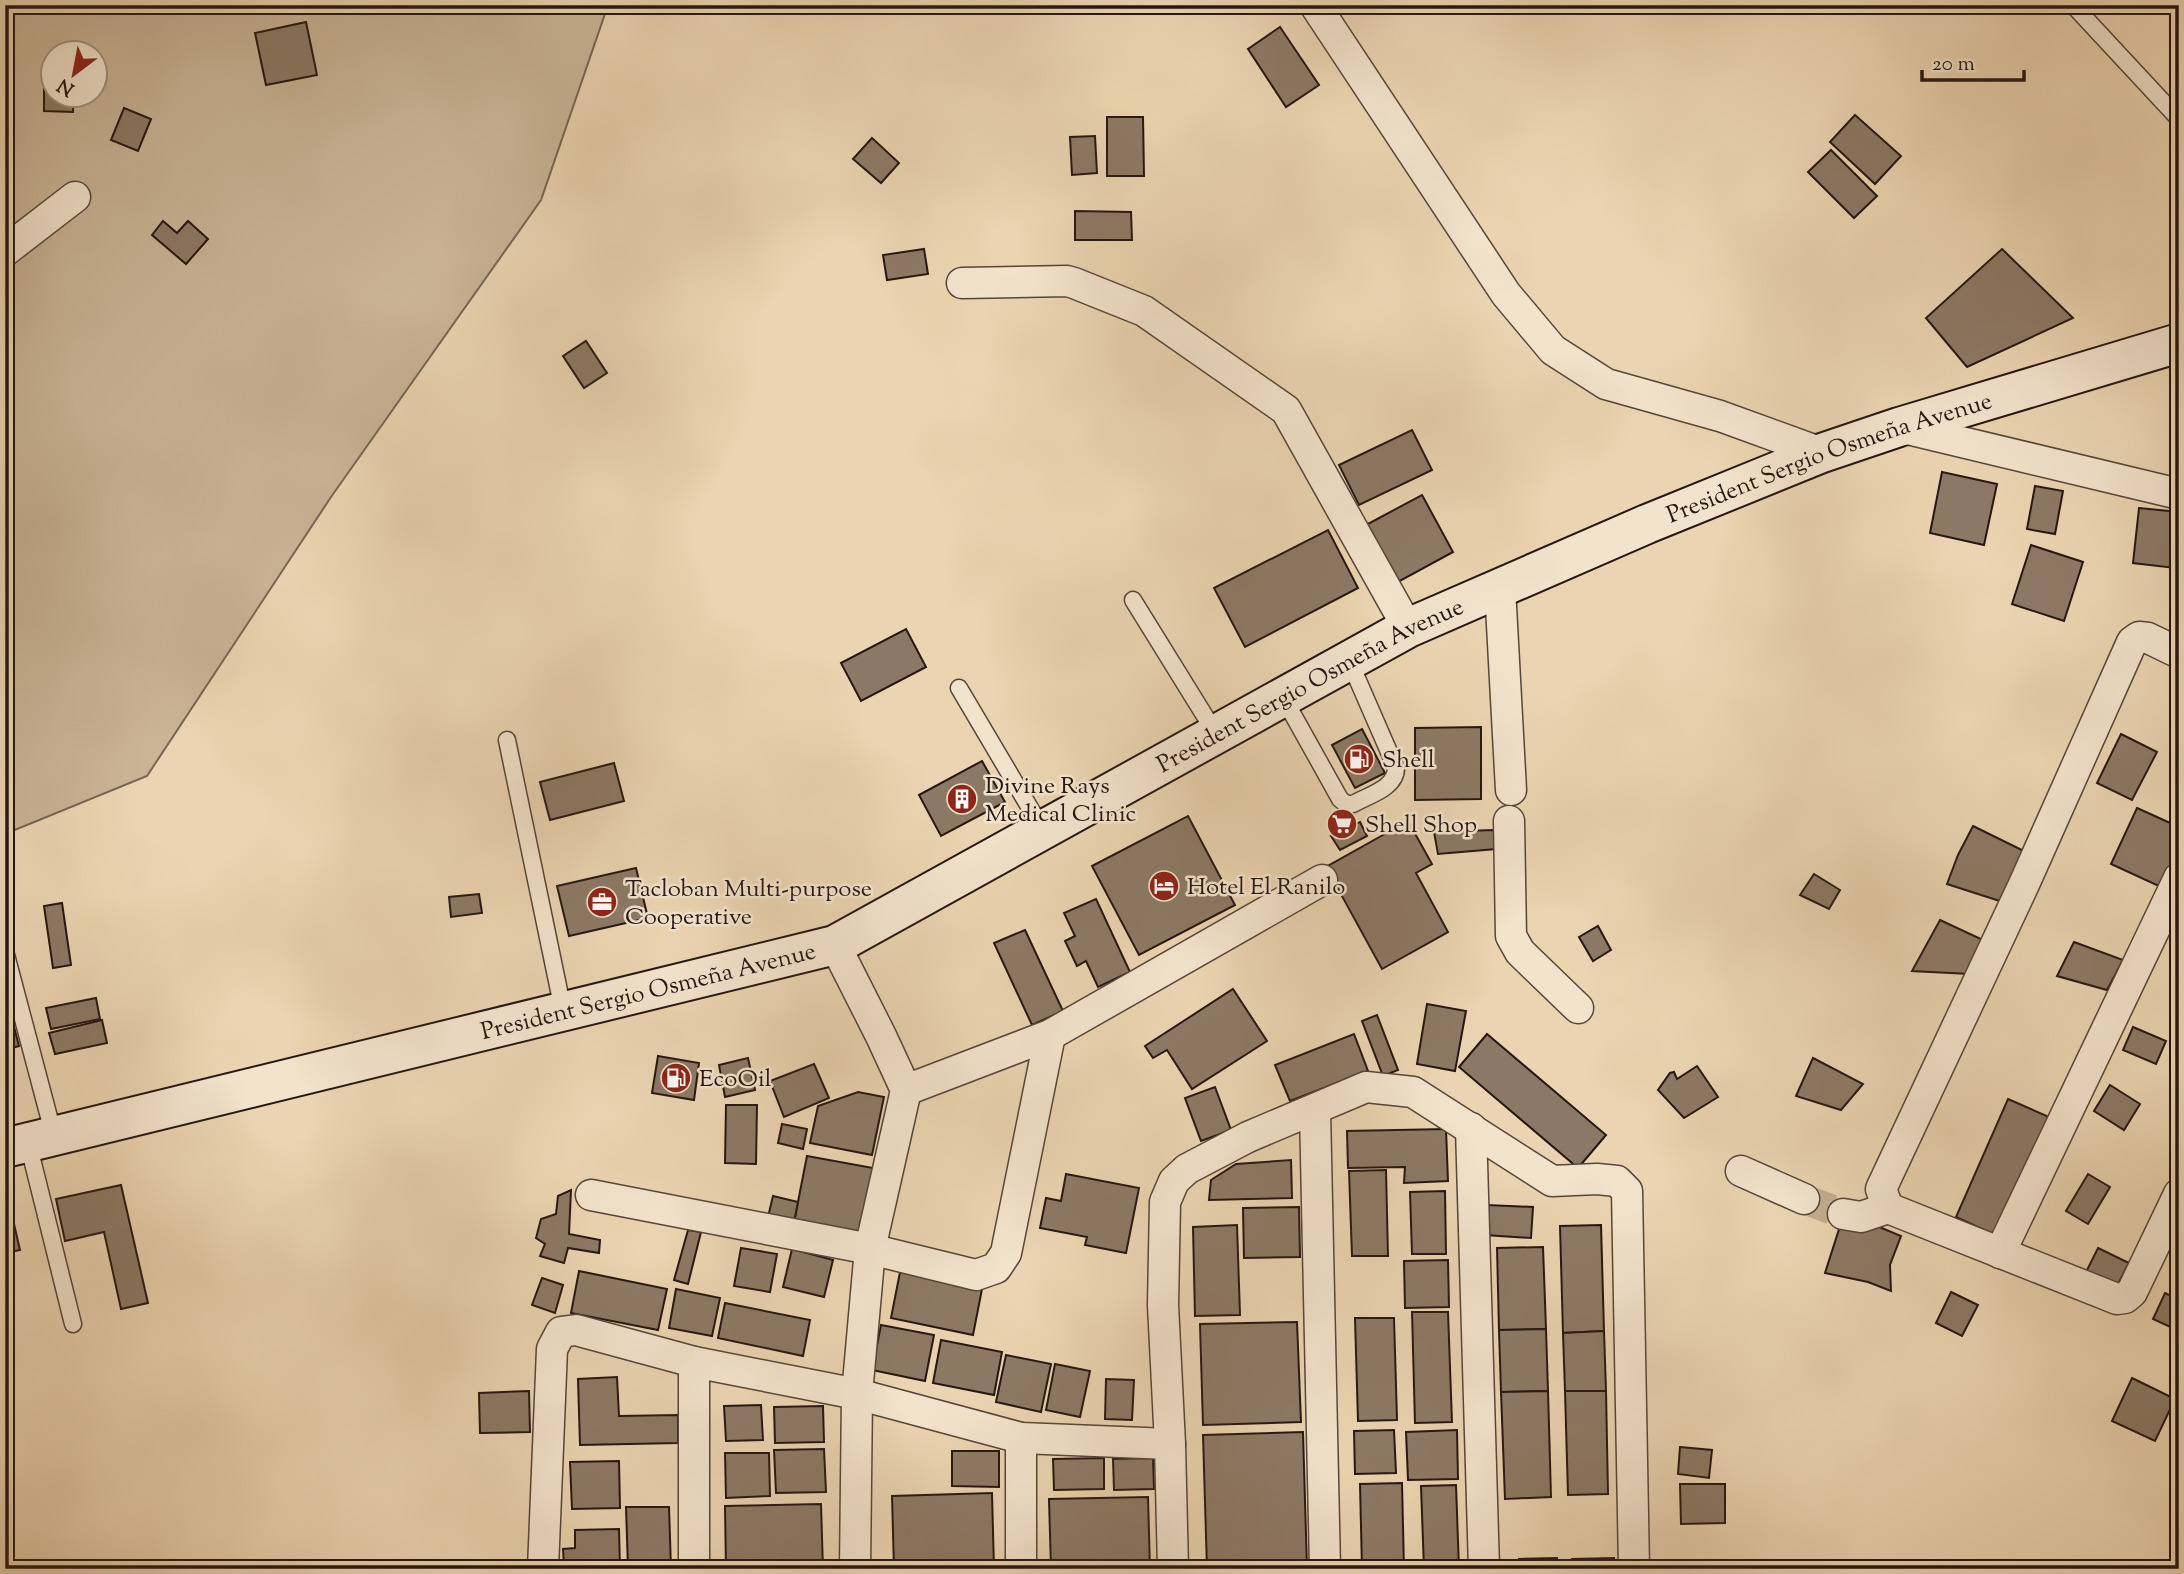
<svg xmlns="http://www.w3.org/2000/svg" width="2184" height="1574" font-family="'Sorts Mill Goudy',serif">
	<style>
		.green { fill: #c9b496; stroke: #776654; stroke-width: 2; fill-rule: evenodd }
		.building { fill: #8c7965; stroke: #251713; stroke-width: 2 }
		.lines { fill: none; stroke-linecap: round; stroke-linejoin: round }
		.minor-tunnel { stroke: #c3ae91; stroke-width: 30; stroke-dasharray: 30 15; stroke-linecap: butt }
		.service-casing { stroke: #56463a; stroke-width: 19 }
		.minor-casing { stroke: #56463a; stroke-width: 33 }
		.secondary-casing { stroke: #251713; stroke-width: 42 }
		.service { stroke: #f2e3cc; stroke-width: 16 }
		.minor { stroke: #f2e3cc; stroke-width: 30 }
		.secondary { stroke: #f2e3cc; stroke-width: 38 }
		.labels { text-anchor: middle; stroke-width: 5; stroke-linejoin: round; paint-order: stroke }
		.street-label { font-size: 24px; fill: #251713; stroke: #f2e3cc }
		.poi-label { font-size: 24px; fill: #251713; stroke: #f2e3cc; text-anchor: start }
	</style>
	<rect width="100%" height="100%" fill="#ebd4b1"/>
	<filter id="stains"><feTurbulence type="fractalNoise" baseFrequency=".00286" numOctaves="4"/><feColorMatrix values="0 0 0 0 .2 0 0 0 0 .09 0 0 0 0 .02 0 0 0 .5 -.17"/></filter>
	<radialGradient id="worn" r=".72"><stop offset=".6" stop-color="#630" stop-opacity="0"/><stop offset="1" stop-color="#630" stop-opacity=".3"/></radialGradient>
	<path class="green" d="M5,5h603l-67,195 -210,297 -184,279 -142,58zM52,52h42v42h-42z"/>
	<g class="building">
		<path d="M306,22l11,53 -51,10 -11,-52z"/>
		<path d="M1280,27l39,58 -33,22 -38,-58z"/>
		<path d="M44,86l8,1v7h21v18l-29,-1z"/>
		<path d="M124,108l27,11 -13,32 -27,-11z"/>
		<path d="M1855,115l46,41 -26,28 -45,-42z"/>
		<path d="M1107,117h36l1,59h-37z"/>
		<path d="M1095,136l2,37 -25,2 -2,-38z"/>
		<path d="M872,138l27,25 -18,20 -28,-24z"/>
		<path d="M1831,150l46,46 -23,22 -46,-46z"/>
		<path d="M1075,211l56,1 1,28h-57z"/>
		<path d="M163,221l14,12 11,-12 20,18 -22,25 -34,-29z"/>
		<path d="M924,249l4,25 -41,6 -4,-25z"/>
		<path d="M2002,249l71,69 -106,49 -41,-49z"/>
		<path d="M586,341l21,32 -23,15 -21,-32z"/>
		<path d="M1412,430l20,40 -73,35 -20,-40z"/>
		<path d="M1942,472l55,12 -13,61 -54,-12z"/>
		<path d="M2035,486l28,5 -8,43 -28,-5z"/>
		<path d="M1422,495l31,57 -55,30 -32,-57z"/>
		<path d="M2139,508l40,4 -4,56 -42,-5z"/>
		<path d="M1328,530l30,58 -113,59 -31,-59z"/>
		<path d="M2031,545l52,17 -19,59 -52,-17z"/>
		<path d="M906,629l20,38 -65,34 -20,-38z"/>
		<path d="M1481,727v72l-66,1v-72z"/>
		<path d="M1362,729l23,44 -30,15 -23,-43z"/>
		<path d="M2121,734l36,18 -25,48 -35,-17z"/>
		<path d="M982,761l23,41 -64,34 -22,-41z"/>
		<path d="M614,763l10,38 -74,19 -10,-38z"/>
		<path d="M2137,808l42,19v27l-16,34 -52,-24z"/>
		<path d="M1188,816l47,89 -96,50 -47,-89z"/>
		<path d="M1408,821l24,43 -16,9 32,59 -66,37 -56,-102z"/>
		<path d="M1360,822l7,14 -27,14 -9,-14z"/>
		<path d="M1973,826l57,28 -21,50 -62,-20 11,-29z"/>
		<path d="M1494,830l2,19 -58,5 -4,-22z"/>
		<path d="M636,868l12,50 -79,18 -12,-50z"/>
		<path d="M1814,874l26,16 -11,19 -29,-14z"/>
		<path d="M479,894l3,19 -31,4 -2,-20z"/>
		<path d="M1096,899l34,73 -32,15 -12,-26 -9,5 -12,-25 10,-5 -11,-23z"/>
		<path d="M62,903l9,62 -18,3 -9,-62z"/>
		<path d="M1940,920l43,20 -14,34 -57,-3z"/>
		<path d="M1598,926l13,24 -18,11 -14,-24z"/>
		<path d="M1025,930l38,81 -31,14 -38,-82z"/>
		<path d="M2074,942l49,18 -16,30 -50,-14z"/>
		<path d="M1233,989l34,52 -75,48 -25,-39 -14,8 -8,-12z"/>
		<path d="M96,998l4,21 -49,10 -5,-21z"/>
		<path d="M1427,1004l39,7 -11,60 -38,-7z"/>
		<path d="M1377,1015l21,55 -15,6 -21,-55z"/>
		<path d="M12,1019l7,27 -14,4v-29z"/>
		<path d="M102,1020l5,23 -52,11 -6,-21z"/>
		<path d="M2133,1027l33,14 -10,23 -33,-14z"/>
		<path d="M1354,1034l14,37 -78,30 -15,-36z"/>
		<path d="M1487,1034l119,101 -28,33 -119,-101z"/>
		<path d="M658,1056l41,7 -5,37 -42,-7z"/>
		<path d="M748,1058l7,32 -30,7 -6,-32z"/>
		<path d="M1813,1058l50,26 -22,26 -45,-14z"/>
		<path d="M814,1064l15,34 -45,19 -14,-36z"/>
		<path d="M1697,1066l21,31 -34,21 -26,-28 12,-17 4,-1 3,7z"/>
		<path d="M2110,1085l30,19 -16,26 -30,-19z"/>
		<path d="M1215,1087l16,43 -30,11 -16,-43z"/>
		<path d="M858,1092l26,5 -12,58 -62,-12 8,-37z"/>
		<path d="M2008,1099l41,18 -52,119 -41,-19z"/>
		<path d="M726,1105h31l-1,59 -31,-1z"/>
		<path d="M782,1124l25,5 -4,20 -25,-6z"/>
		<path d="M1446,1129l2,52 -44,2 1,-16 -57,1 -1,-37z"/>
		<path d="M807,1156l66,12 -13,67 -66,-13z"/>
		<path d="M1291,1160l1,38 -83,2 2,-20 25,-16z"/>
		<path d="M1386,1170l2,86h-36l-3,-85z"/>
		<path d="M1066,1174l73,14 -13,65 -41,-8 2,-8 -47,-9 6,-30 15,3z"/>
		<path d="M2088,1174l22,13 -22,37 -22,-13z"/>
		<path d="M121,1185l27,118 -27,6 -17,-77 -39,9 -9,-42z"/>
		<path d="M571,1190l-2,44 31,6 -1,13 -31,-5 -4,15 -24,-7 5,-12 -9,-6 5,-19 15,-5 2,-18z"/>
		<path d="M1445,1191l1,63h-34l-2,-62z"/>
		<path d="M773,1196l25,6 -4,20 -26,-5z"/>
		<path d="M8,1198l12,52 -15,3v-54z"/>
		<path d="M1486,1205l47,2 -2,31 -46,-3z"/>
		<path d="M1299,1207l1,50 -56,1 -1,-50z"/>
		<path d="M1842,1220l35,6 24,10 -11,29 1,26 -23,-9 -43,-9z"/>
		<path d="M1237,1225l3,90 -45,1 -2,-89z"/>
		<path d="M1601,1225l3,106 -41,2 -3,-107z"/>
		<path d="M688,1230l13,2 -13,52 -14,-4z"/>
		<path d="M1543,1247l3,82 -47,1 -2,-82z"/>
		<path d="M741,1248l36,6 -7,38 -36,-6z"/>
		<path d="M2098,1248l31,15 -13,25 -30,-16z"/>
		<path d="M792,1249l41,11 -9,37 -41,-10z"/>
		<path d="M1448,1260l1,47 -44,1 -1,-47z"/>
		<path d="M901,1267l82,17 -10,51 -82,-17z"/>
		<path d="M579,1271l88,18 -9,41 -87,-17z"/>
		<path d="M542,1278l21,7 -8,28 -23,-8z"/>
		<path d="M676,1289l44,9 -8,38 -43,-8z"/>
		<path d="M1951,1292l27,13 -16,31 -26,-13z"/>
		<path d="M2165,1293l14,7v31l-26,-12z"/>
		<path d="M725,1303l85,17 -7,36 -85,-18z"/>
		<path d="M1412,1312h36l4,110 -37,1z"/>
		<path d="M1355,1318h39l3,102 -39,1z"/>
		<path d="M1297,1322l4,100 -98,3 -3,-101z"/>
		<path d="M881,1325l53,10 -9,46 -53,-11z"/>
		<path d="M1546,1329l2,62 -47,1 -2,-62z"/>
		<path d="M1604,1331l2,60h-41l-2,-58z"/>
		<path d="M941,1340l61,12 -8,43 -61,-12z"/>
		<path d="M1006,1355l45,9 -10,48 -45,-10z"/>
		<path d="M1055,1364l35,7 -10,46 -34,-7z"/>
		<path d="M617,1377l2,39 59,-1v28l-98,2 -2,-66z"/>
		<path d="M2132,1378l43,21 -20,42 -43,-20z"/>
		<path d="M1106,1379l28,1 -2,40 -27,-1z"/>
		<path d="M529,1391l1,41 -50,1 -1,-40z"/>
		<path d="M1548,1391l3,106 -46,2 -4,-107z"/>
		<path d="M1565,1391h41l2,103 -40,1z"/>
		<path d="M761,1405l2,35 -37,1 -2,-35z"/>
		<path d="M823,1406l1,36 -49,1 -1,-36z"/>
		<path d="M1394,1430l2,43 -41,1 -1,-43z"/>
		<path d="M1457,1430l1,49 -50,1 -2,-48z"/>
		<path d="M1303,1432l4,137h-100l-4,-134z"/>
		<path d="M1680,1447l32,3 -3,28 -31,-4z"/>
		<path d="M824,1449l2,43 -50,1 -2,-43z"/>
		<path d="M952,1451h47v36l-47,-1z"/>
		<path d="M725,1453h44l1,43 -44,2z"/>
		<path d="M1104,1458v31l-50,1 -1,-31z"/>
		<path d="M1153,1458l1,31 -40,1 -1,-31z"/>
		<path d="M619,1461l1,47 -48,1 -2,-47z"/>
		<path d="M1402,1483l2,86h-42l-2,-85z"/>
		<path d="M1680,1484h45v39l-44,1z"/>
		<path d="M1456,1485l3,84h-35l-3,-83z"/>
		<path d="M992,1493l2,76h-100l-2,-73z"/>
		<path d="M1148,1497l2,72h-99l-2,-70z"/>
		<path d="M821,1504l2,65h-97l-1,-63z"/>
		<path d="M626,1507h43l2,62h-43z"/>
		<path d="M619,1529l1,40 -56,-2 -1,-18 12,-1v-18z"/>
		<path d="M1557,1558l1,11h-39v-10z"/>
		<path d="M1614,1558v11h-41l-1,-10z"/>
	</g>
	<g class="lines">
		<path class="minor-tunnel" d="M1804,1199l39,15"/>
		<g class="service-casing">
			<g id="service">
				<path d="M2073,5l106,114"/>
				<path d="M1133,600l83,134"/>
				<path d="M959,688l84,142"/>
				<path d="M1283,697l57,102 6,5h7c16,-9 43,-16 43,-36l-47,-108"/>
				<path d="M507,740l56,270"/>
				<path d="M5,951l49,185"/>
				<path d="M28,1143l45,181"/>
			</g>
		</g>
		<g class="minor-casing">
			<g id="minor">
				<path d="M1315,5l191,289 47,56 53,34 114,32 102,37"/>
				<path d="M5,251l70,-54"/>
				<path d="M962,283l105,-2 7,2 70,28 142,99 122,218"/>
				<path d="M1899,427l280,67"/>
				<path d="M1500,588l11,202"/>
				<path d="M2179,653l-31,-15 -9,-1 -7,5 -107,240 -144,307 7,19 229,91 8,-1 7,-6 47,-98"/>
				<path d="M1509,821l2,115 9,16 58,56"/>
				<path d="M835,945l46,91 25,54 -36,159 -13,145 -2,175"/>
				<path d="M906,1090l144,-55 272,-155"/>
				<path d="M1315,1111l10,458"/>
				<path d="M1471,1128l13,441"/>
				<path d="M1741,1171l63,28"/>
				<path d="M591,1195l279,54 106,26 20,-7 10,-15 44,-218"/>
				<path d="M1843,1214l18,3 27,-9"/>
				<path d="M2000,1253l179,-375"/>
				<path d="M694,1362v207"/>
				<path d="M1021,1438v131"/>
				<path d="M543,1569l9,-220 9,-17 15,-2 118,32 163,32 164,44 149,6"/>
				<path d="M1173,1569l-3,-125 -7,-139 2,-103 9,-21 13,-12 61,-32 118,-50 47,5 139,89 45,-2 20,2 10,10 7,378"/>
			</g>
		</g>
		<g class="secondary-casing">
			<g id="secondary">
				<path id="s1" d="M5,1148l830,-203 573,-317 239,-104 175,-71 77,-26 280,-84"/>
			</g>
		</g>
		<use href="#service" class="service"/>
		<use href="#minor" class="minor"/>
		<use href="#secondary" class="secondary"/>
	</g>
	<defs>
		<g id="fuel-disc" transform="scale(1.575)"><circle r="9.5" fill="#8f2418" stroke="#f2e3cc"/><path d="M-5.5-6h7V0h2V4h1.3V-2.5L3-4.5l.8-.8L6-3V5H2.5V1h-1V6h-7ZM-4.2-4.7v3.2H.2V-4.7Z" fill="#fff"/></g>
		<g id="building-disc" transform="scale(1.575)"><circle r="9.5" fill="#8f2418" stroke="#f2e3cc"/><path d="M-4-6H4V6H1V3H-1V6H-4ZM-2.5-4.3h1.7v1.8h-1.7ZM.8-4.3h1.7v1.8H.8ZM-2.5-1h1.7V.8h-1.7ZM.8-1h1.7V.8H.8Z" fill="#fff"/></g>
		<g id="supermarket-disc" transform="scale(1.575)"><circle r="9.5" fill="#8f2418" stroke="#f2e3cc"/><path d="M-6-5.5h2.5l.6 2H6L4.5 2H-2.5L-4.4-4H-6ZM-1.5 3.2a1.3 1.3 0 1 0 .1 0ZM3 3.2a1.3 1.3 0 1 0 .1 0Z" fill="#fff"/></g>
		<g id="hotel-disc" transform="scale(1.575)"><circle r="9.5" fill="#8f2418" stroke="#f2e3cc"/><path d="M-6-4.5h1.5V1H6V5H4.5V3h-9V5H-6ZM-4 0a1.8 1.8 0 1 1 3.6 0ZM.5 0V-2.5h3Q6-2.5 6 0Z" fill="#fff"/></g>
		<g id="office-disc" transform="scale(1.575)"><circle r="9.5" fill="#8f2418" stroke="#f2e3cc"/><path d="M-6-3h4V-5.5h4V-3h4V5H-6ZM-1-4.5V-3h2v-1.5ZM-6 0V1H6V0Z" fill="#fff"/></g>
	</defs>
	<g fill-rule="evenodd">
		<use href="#fuel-disc" x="1359" y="759"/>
		<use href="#building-disc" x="962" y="799"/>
		<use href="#supermarket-disc" x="1342" y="824"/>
		<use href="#hotel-disc" x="1164" y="886"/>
		<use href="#office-disc" x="602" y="902"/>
		<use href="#fuel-disc" x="676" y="1078"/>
	</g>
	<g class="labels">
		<g class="street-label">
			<text dy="8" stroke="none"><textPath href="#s1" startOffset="1964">President Sergio Osmeña Avenue</textPath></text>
			<text dy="8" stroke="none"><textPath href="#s1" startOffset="1396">President Sergio Osmeña Avenue</textPath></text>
			<text dy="8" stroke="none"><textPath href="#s1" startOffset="662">President Sergio Osmeña Avenue</textPath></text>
		</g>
		<g class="poi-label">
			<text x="1382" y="767">Shell</text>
			<text x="985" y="793">Divine Rays<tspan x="985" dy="28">Medical Clinic</tspan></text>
			<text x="1365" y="832">Shell Shop</text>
			<text x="1187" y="894">Hotel El Ranilo</text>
			<text x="625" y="896">Tacloban Multi-purpose<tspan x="625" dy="28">Cooperative</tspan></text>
			<text x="699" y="1086">EcoOil</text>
		</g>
	</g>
	<rect width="2184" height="1574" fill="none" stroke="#ebd4b1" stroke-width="28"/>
	<rect x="7" y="7" width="2170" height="1560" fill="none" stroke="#251713" stroke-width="3.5"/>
	<rect x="14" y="14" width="2156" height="1546" fill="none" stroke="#251713" stroke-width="2"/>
	<g transform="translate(74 74) rotate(212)"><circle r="33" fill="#f2e3cc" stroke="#a09182" stroke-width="2"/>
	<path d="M0-5L12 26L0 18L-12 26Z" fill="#8f2418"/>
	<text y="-10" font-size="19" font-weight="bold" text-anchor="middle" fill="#251713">N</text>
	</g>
	<path d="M1922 70v10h102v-10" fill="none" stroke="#251713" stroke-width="3.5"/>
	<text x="1932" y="70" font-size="21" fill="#251713" stroke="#f2e3cc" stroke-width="5" paint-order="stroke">20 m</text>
	<rect width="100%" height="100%" filter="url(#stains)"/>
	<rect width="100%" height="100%" fill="url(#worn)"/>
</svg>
